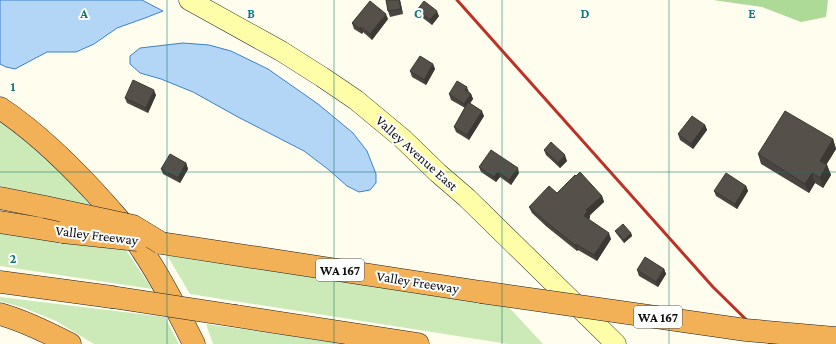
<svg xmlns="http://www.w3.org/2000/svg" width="836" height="344" font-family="'Crimson Pro',serif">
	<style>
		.green { fill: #cce9b8 }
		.forest { fill: #adda97 }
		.water { fill: #b3d5f6; stroke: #3a81cd }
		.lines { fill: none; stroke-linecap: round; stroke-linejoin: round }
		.secondary-casing { stroke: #2f2f2f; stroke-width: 21 }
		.motorway-casing { stroke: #1e1e1e; stroke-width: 23 }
		.secondary { stroke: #fefea9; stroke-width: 20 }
		.motorway { stroke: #f3b157; stroke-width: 22 }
		.rail { stroke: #bd3126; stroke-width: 3 }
		.motorway-bridge-casing { stroke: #1e1e1e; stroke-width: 23; stroke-linecap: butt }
		.motorway-bridge { stroke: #f3b157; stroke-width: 22 }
		.wall { fill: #4a4540 }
		.shaded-wall { fill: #3c3834 }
		.building { fill: #56504a; stroke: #3c3834 }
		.grid { fill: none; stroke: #0f766e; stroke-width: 1; stroke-opacity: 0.55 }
		.labels { text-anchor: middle; stroke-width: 4; stroke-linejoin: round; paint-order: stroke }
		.shield { fill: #fff; stroke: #565656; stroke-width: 1 }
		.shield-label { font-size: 13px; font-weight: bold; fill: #0d0d0d }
		.street-label { font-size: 14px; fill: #0d0d0d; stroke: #fff }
		.grid-label { font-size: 13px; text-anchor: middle; font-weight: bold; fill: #0f766e; stroke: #fff; stroke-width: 4; stroke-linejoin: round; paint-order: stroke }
	</style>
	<rect width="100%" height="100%" fill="#fffeee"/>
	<g class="green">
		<path d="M0,122c34,24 65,54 92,85l-92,-21z"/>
		<path d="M0,231l126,19 26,39 -152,-23z"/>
		<path d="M167,255l339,49 37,40h-35l-318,-50z"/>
		<path d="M0,297l165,20 14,27h-85l-38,-23 -32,-13 -24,-7z"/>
		<path d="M206,324l141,20h-134z"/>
	</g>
	<path class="forest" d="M713,0h115l-2,17 -25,5 -39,-15z"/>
	<g class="water">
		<path d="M0,0h142l21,11 -18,7 -28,10 -23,16 -18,8h-29l-32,17 -9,-2 -6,-3z"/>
		<path d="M183,43l26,2 22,6 37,18 50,35 35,29 14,18 9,23v9l-6,7 -11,2 -12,-6 -18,-16 -25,-19 -66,-34 -45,-25 -32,-13 -21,-6 -10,-9v-8l10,-8z"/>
	</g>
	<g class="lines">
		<g class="secondary-casing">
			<path id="secondary" d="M189,0l92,51 41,26 34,23 47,39 35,34 29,25 149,146"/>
		</g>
		<g class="motorway-casing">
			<g id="motorway">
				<path d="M0,108c39,26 77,64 108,99 12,14 25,28 34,43 20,30 36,62 52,94"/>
				<path d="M0,198l45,9"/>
				<path d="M0,222l63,10"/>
				<path d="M161,243l320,49"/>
				<path d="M0,282l112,15"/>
				<path d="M0,314c25,7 47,18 70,30"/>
				<path d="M236,316l182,28"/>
			</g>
		</g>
		<use href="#secondary" class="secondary"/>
		<use href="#motorway" class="motorway"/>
		<path class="rail" d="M457,0l256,287 58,57"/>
		<g class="motorway-bridge-casing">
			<g id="motorway-bridge">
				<path d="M45,207l88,19 28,17"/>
				<path d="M63,232l75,8"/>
				<path d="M481,292l265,38 90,8"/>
				<path d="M112,297l124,19"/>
			</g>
		</g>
		<use href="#motorway-bridge" class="motorway-bridge"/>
	</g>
	<g class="wall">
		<path d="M386,0h14l3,14 -13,3 -2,-6z"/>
		<path d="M417,10l22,6 -7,9 -13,-10z"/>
		<path d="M388,19l-16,21 -9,-8 -1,2 -8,-5 -2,-6z"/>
		<path d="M433,64l2,5 -9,16 -14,-8 -2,-6z"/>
		<path d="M467,87l2,5 2,2 2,5 -3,4 14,13 -15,24 -13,-8 -2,-5 11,-19 -14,-8 -2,-6z"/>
		<path d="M156,95l-8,18 -21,-10 -2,-5z"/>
		<path d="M705,125l2,5 -14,19 -13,-9 -2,-6z"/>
		<path d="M833,139l3,10 -10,16h1l4,10 -8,13 -8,-5 -6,10 -48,-29 -3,-10z"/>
		<path d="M544,150l23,11 -7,7 -14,-13z"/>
		<path d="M186,163l2,6 -8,14 -17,-9 -2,-5z"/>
		<path d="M479,167l40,6 -8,12 -11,-8 -4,5 -15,-10z"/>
		<path d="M746,186l2,5 -11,18 -21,-13 -2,-5z"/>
		<path d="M602,196l2,6 -14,13v2l-1,3 22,19 -14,22 -19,-11 -1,1 -30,-24 -15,-14 -3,-6z"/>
		<path d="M615,231l16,2 1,3 -8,7 -8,-10z"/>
		<path d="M664,269l2,5 -8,13 -19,-11 -2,-6z"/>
	</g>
	<g class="shaded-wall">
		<path d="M399,0h1l3,14 -2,-5z"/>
		<path d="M437,11l2,5 -7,9 -2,-5z"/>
		<path d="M386,14l2,5 -16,21 -2,-6z"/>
		<path d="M361,27l2,5 -1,2 -2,-5z"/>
		<path d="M433,64l2,5 -9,16 -2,-5z"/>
		<path d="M154,90l2,5 -8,18 -2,-5z"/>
		<path d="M471,94l2,5 -7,10 -2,-5z"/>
		<path d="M482,111l2,5 -15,24 -2,-5z"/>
		<path d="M705,125l2,5 -14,19 -2,-5z"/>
		<path d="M833,139l3,10 -13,21 -3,-9z"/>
		<path d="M565,155l2,6 -7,7 -2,-5z"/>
		<path d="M186,163l2,6 -8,14 -2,-5z"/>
		<path d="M827,165l4,10 -8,13 -3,-10z"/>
		<path d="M518,168l1,5 -8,12 -2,-5z"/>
		<path d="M498,172l2,5 -4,5 -2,-5z"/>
		<path d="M812,173l3,10 -6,10 -4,-9z"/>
		<path d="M746,186l2,5 -11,18 -2,-5z"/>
		<path d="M602,196l2,6 -14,13v2l-3,6 -3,-7 2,-6z"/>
		<path d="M609,233l2,6 -14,22 -3,-6z"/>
		<path d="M631,233l1,3 -8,7v-3z"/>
		<path d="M576,244l2,6 -1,1 -2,-6z"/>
		<path d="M664,269l2,5 -8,13 -2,-5z"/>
	</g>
	<g class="building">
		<path d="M386,0h13l2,9 -13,2z"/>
		<path d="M370,1l16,13 -16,20 -9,-7 -1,2 -8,-6z"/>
		<path d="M424,1l13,10 -7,9 -13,-10z"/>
		<path d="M420,56l13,8 -9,16 -14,-9z"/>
		<path d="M133,80l21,10 -8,18 -21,-10z"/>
		<path d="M457,81l10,6 -2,3 6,4 -7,10 -15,-10z"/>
		<path d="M468,102l14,9 -15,24 -13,-8z"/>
		<path d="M785,111l48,28 -13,22 7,4 -7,13 -8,-5 -7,11 -47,-30z"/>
		<path d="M692,116l13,9 -14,19 -13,-10z"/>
		<path d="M551,142l14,13 -7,8 -14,-13z"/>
		<path d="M491,150l27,18 -9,12 -11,-8 -4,5 -15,-10z"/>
		<path d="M170,154l16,9 -8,15 -17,-9z"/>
		<path d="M580,172l22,24 -16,14 2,1 -4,5 25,17 -15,22 -18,-11 -1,1 -30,-24 -16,-14 20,-21 8,7 18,-18 1,1z"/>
		<path d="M726,173l20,13 -11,18 -21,-13z"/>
		<path d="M623,224l8,9 -7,7 -9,-9z"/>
		<path d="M645,257l19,12 -8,13 -19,-12z"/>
	</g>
	<path class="grid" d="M167,0v344M334,0v344M502,0v344M669,0v344M0,172h836"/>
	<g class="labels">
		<g class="shield">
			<rect x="316" y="259" width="48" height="22" rx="3"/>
			<rect x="634" y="306" width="48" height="22" rx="3"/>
		</g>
		<g class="shield-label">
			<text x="340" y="275">WA 167</text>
			<text x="658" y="322">WA 167</text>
		</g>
		<g class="street-label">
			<text transform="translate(417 153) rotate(42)" y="5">Valley Avenue East</text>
			<text transform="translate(97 235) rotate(7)" y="5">Valley Freeway</text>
			<text transform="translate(418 282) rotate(9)" y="5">Valley Freeway</text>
		</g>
	</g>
	<g class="grid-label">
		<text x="84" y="18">A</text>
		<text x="251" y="18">B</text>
		<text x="418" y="18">C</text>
		<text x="585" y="18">D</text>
		<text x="752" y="18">E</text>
		<text x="13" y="91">1</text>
		<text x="13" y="263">2</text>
	</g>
</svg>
